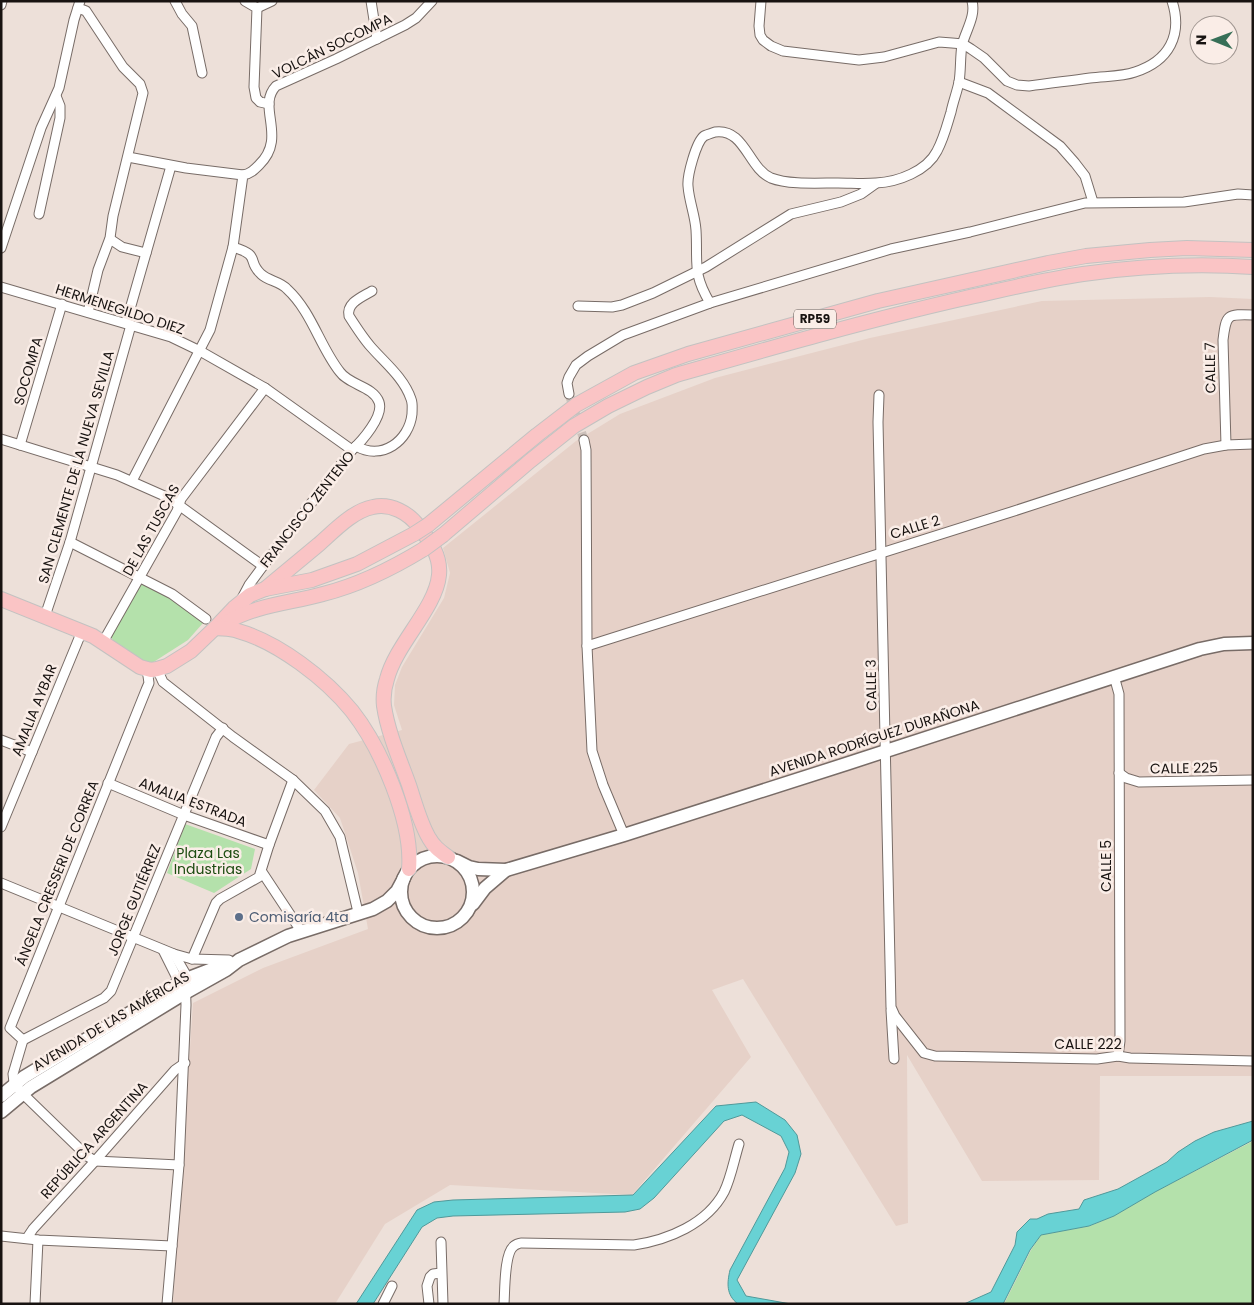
<svg xmlns="http://www.w3.org/2000/svg" width="1254" height="1305" font-family="Poppins,sans-serif">
	<style>
		.built { fill: #e6d1c8 }
		.green { fill: #b4e1ab }
		.water { fill: #68d2d4; stroke: #50999a }
		.lines { fill: none; stroke-linecap: round; stroke-linejoin: round }
		.minor-tunnel { stroke: #cdc1bb; stroke-width: 9; stroke-dasharray: 9 4.5; stroke-linecap: butt }
		.minor-casing { stroke: #786c67; stroke-width: 11 }
		.secondary-casing { stroke: #786c67; stroke-width: 15 }
		.primary-casing { stroke: #c3c2c1; stroke-width: 16 }
		.minor { stroke: #fff; stroke-width: 9 }
		.secondary { stroke: #fff; stroke-width: 12 }
		.primary { stroke: #fac4c5; stroke-width: 14 }
		.primary-bridge-casing { stroke: #c3c2c1; stroke-width: 16; stroke-linecap: butt }
		.primary-bridge { stroke: #fac4c5; stroke-width: 14 }
		.service-dot { fill: #5c6f8a; stroke: #faede7; stroke-width: 2 }
		.labels { text-anchor: middle; stroke-width: 5; stroke-linejoin: round; paint-order: stroke }
		.shield { fill: #faede7; stroke: #5c5451; stroke-width: 1 }
		.shield-label { font-size: 12px; font-weight: bold; fill: #181311 }
		.street-label { font-size: 14px; fill: #181311; stroke: #faede7 }
		.park-label { font-size: 14px; fill: #1d4c11; stroke: #faede7 }
		.service-label { font-size: 14px; fill: #4e5e75; stroke: #faede7; text-anchor: start }
	</style>
	<rect width="100%" height="100%" fill="#ede0d9"/>
	<path class="built" d="M1210,297l43,2v777h-153l-1,104 -117,1 -75,-126 1,168 -12,3 -153,-247 -31,11 39,67 -119,138 -182,-10 -65,39 -50,80h-162l20,-301 70,-35 105,-39 -10,-56 -18,-55 -26,-28 35,-46 53,-14 -8,-25 1,-20 7,-18 42,-69 6,-25 -7,-25 133,-107 44,-27 95,-36 155,-40 172,-37z"/>
	<g class="green">
		<path d="M146,583l32,19 25,21 -15,17 -36,23h-10l-27,-18 -4,-9 28,-50z"/>
		<path d="M185,824l70,25 -4,20 -37,24 -47,-20z"/>
		<path d="M1253,1141v163h-249l27,-54 10,-15 49,-9 24,-10 41,-24z"/>
	</g>
	<g class="water">
		<path d="M756,1102l29,18 12,15 4,19 -6,19 -58,107 9,16 45,8h-53c-12,-9 -11,-21 -8,-34l55,-102 4,-16 -8,-16 -39,-21 -18,6 -70,77 -14,11 -15,3 -172,4 -16,2 -15,9 -49,77h-17l61,-94 17,-8 19,-2 180,-5 83,-89z"/>
		<path d="M1253,1121v19l-98,52 -41,24 -25,10 -48,9 -11,15 -27,54h-39l27,-12 24,-47 2,-13 13,-13h7l11,-5 31,-5 5,-9 34,-11 49,-27 11,-10 17,-11 19,-9z"/>
	</g>
	<g class="lines">
		<path class="minor-tunnel" d="M569,394l15,46"/>
		<g class="minor-casing">
			<g id="minor">
				<path d="M175,1l7,13 10,12 10,47"/>
				<path d="M245,1l12,7 -3,79 2,11 4,4 9,2"/>
				<path d="M371,1l6,38"/>
				<path d="M761,1l-2,25 1,9 3,5 8,6 12,5 76,9 25,-3 55,-15 13,1 11,1 8,5 13,9 23,23 10,4 12,1c20,-3 40,-5 61,-8 14,-2 31,-1 45,-6 34,-11 48,-37 37,-71"/>
				<path d="M1,5l1,-4"/>
				<path d="M78,8l8,3 37,56 17,17 3,9 -30,123 -3,22 -12,32 -10,42"/>
				<path d="M257,8l15,-7"/>
				<path d="M959,82l29,11 72,53 15,17 10,13 8,26"/>
				<path d="M128,157l58,11 57,7"/>
				<path d="M39,214l21,-96v-12l-4,-10"/>
				<path d="M110,239l12,8 24,6"/>
				<path d="M233,247c29,9 13,13 28,27 7,7 19,7 26,15 25,23 33,58 53,83 9,13 33,14 39,30 5,14 -17,39 -27,48l-89,116 -14,19 -8,15"/>
				<path d="M1,248l40,-120 18,-40 15,-68 6,-19"/>
				<path d="M1,287l170,50 29,14 65,37 87,62"/>
				<path d="M710,303c-18,-30 -12,-40 -14,-73 -1,-15 -7,-29 -8,-44 -1,-10 8,-44 16,-50 2,-1 8,-3 11,-4 30,-4 33,36 56,46 18,7 47,5 67,5 13,0 26,1 38,0 22,-1 51,-12 61,-32 7,-13 10,-26 14,-39 2,-10 6,-20 8,-30 2,-12 1,-25 3,-37 4,-15 14,-29 10,-44"/>
				<path d="M578,306l34,1 10,-2 31,-12 53,-26 85,-53 50,-12 20,-8 14,-10"/>
				<path d="M126,323l45,-157"/>
				<path d="M569,394l-2,-11 2,-6 7,-12 12,-9 35,-21 87,-32 181,-54 79,-17 115,-29 99,-1 54,-8 15,1"/>
				<path d="M879,395l-1,27 13,585 4,9 29,37 11,3 162,3 21,-3 12,2 123,3"/>
				<path d="M1,439l116,36 52,23 94,68"/>
				<path d="M584,440l2,10 1,196 5,105 11,34 21,50"/>
				<path d="M20,445l42,-141"/>
				<path d="M1226,445l-3,-105c3,-26 4,-26 30,-25"/>
				<path d="M356,446c26,15 53,-5 56,-32 0,-5 1,-10 -1,-15 -7,-21 -26,-36 -40,-52 -8,-9 -15,-20 -22,-31 -3,-13 13,-19 23,-25"/>
				<path d="M132,481l78,-151 23,-83 10,-72c7,-1 11,-5 16,-10 29,-28 -3,-58 17,-79l60,-27 69,-34 11,-7 16,-17"/>
				<path d="M70,542l102,52 34,25"/>
				<path d="M45,616l25,-74 61,-217"/>
				<path d="M103,642l74,-131 4,-12 84,-111"/>
				<path d="M587,646l424,-134 193,-63 22,-4 27,-1"/>
				<path d="M147,669l2,14 -3,7 -136,338 13,12 -10,34 1,9 8,10 65,63 8,5 84,4"/>
				<path d="M157,669l6,13 70,55 60,43 32,31 15,26 18,75"/>
				<path d="M1114,676l5,18 1,347 -2,15"/>
				<path d="M1,740l31,12"/>
				<path d="M1119,773l7,5 13,4 114,-2"/>
				<path d="M108,783l76,32 85,30"/>
				<path d="M1,827l81,-196"/>
				<path d="M262,872l39,59"/>
				<path d="M1,883l173,71 18,5 37,1"/>
				<path d="M163,950l19,38"/>
				<path d="M192,959l24,-56 4,-4 39,-22 10,-32 24,-65"/>
				<path d="M891,1010l3,49"/>
				<path d="M23,1040l81,-42 7,-7 105,-254 7,-9"/>
				<path d="M1,1236l37,4 134,6"/>
				<path d="M27,1238l6,-9 62,-68 80,-91 10,-7"/>
				<path d="M441,1242l2,62"/>
				<path d="M35,1304l3,-64"/>
				<path d="M167,1304l12,-139 7,-160 -1,-32 -11,-19"/>
				<path d="M383,1304l9,-18"/>
				<path d="M429,1304l-2,-18 3,-9 3,-3 8,-1"/>
				<path d="M504,1304c1,-13 0,-51 10,-58 1,-1 5,-3 7,-3l113,2c34,-5 73,-21 90,-53 7,-14 10,-32 15,-48"/>
			</g>
		</g>
		<g class="secondary-casing">
			<g id="secondary">
				<circle cx="437" cy="892" r="36"/>
				<path d="M457,861l12,6 9,2 28,1 118,-35 222,-71 354,-115 24,-5 29,-1"/>
				<path d="M473,904l12,-16 21,-18"/>
				<path d="M1,1096l23,-19 162,-98 39,-15"/>
				<path d="M1,1112l30,-25 154,-94 41,-23 13,-10 49,-24 85,-27 14,-8 10,-10 7,-13"/>
			</g>
		</g>
		<g class="primary-casing">
			<g id="primary">
				<path d="M428,525l109,-90 39,-30 58,-32 54,-19 190,-53 170,-38 38,-7 64,-6 37,-2 66,2"/>
				<path d="M443,535l87,-74 44,-35 34,-20 39,-19 29,-12c95,-27 189,-54 285,-76 41,-9 81,-19 122,-25 56,-8 113,-11 170,-7"/>
				<path d="M265,589c18,-15 35,-29 53,-44 15,-13 34,-34 55,-38 18,-4 36,6 46,20 11,14 22,29 20,48 -3,33 -43,69 -52,104 -3,9 -4,18 -3,27 4,27 16,54 25,79 6,18 11,38 20,53 5,9 11,13 19,19"/>
				<path d="M1,599l92,37 47,31 11,3 6,-1 10,-3 24,-15 24,-23 19,-20 16,-13 15,-6 47,-9 45,-16 57,-30"/>
				<path d="M227,622c29,-17 64,-19 96,-28 36,-9 70,-26 101,-45"/>
				<path d="M215,628c8,1 15,0 23,3 40,11 88,48 114,80 29,37 61,111 57,158"/>
			</g>
		</g>
		<use href="#minor" class="minor"/>
		<use href="#secondary" class="secondary"/>
		<use href="#primary" class="primary"/>
		<g class="primary-bridge-casing">
			<g id="primary-bridge">
				<path d="M414,534l14,-9"/>
				<path d="M424,549l19,-14"/>
			</g>
		</g>
		<use href="#primary-bridge" class="primary-bridge"/>
	</g>
	<circle class="service-dot" cx="239" cy="917" r="5"/>
	<g class="labels">
		<rect class="shield" x="794" y="309.5" width="42" height="19" rx="4"/>
		<g class="shield-label">
			<text x="815" y="323">RP59</text>
		</g>
		<g class="street-label">
			<text transform="translate(332 46) rotate(-26)" y="5">VOLCÁN SOCOMPA</text>
			<text transform="translate(120 309) rotate(18)" y="5">HERMENEGILDO DIEZ</text>
			<text transform="translate(1210 368) rotate(-91)" y="5">CALLE 7</text>
			<text transform="translate(28 371) rotate(-74)" y="5">SOCOMPA</text>
			<text transform="translate(76 467) rotate(-74)" y="5">SAN CLEMENTE DE LA NUEVA SEVILLA</text>
			<text transform="translate(307 509) rotate(-52)" y="5">FRANCISCO ZENTENO</text>
			<text transform="translate(915 527) rotate(-17)" y="5">CALLE 2</text>
			<text transform="translate(151 530) rotate(-61)" y="5">DE LAS TUSCAS</text>
			<text transform="translate(871 685) rotate(-91)" y="5">CALLE 3</text>
			<text transform="translate(34 710) rotate(-68)" y="5">AMALIA AYBAR</text>
			<text transform="translate(874 738) rotate(-18)" y="5">AVENIDA RODRÍGUEZ DURAÑONA</text>
			<text transform="translate(1184 768) rotate(-1)" y="5">CALLE 225</text>
			<text transform="translate(193 802) rotate(21)" y="5">AMALIA ESTRADA</text>
			<text transform="translate(1106 866) rotate(-90)" y="5">CALLE 5</text>
			<text transform="translate(57 873) rotate(-68)" y="5">ÁNGELA CRESSERI DE CORREA</text>
			<text transform="translate(134 900) rotate(-68)" y="5">JORGE GUTIÉRREZ</text>
			<text transform="translate(111 1021) rotate(-31)" y="5">AVENIDA DE LAS AMÉRICAS</text>
			<text x="1088" y="1049">CALLE 222</text>
			<text transform="translate(94 1140) rotate(-48)" y="5">REPÚBLICA ARGENTINA</text>
		</g>
		<g class="park-label">
			<text x="208" y="858">Plaza Las<tspan x="208" dy="16">Industrias</tspan></text>
		</g>
		<g class="service-label">
			<text x="249" y="922">Comisaría 4ta</text>
		</g>
	</g>
	<rect width="1254" height="1305" fill="none" stroke="#181311" stroke-width="5"/>
	<g transform="translate(1214 40) rotate(271)"><circle r="24" fill="#faede7" stroke="#a09691"/>
	<path d="M0-4L9 19L0 12L-9 19Z" fill="#376f57"/>
	<text y="-8" font-size="14" font-weight="bold" text-anchor="middle" fill="#181311">N</text>
	</g>
</svg>
